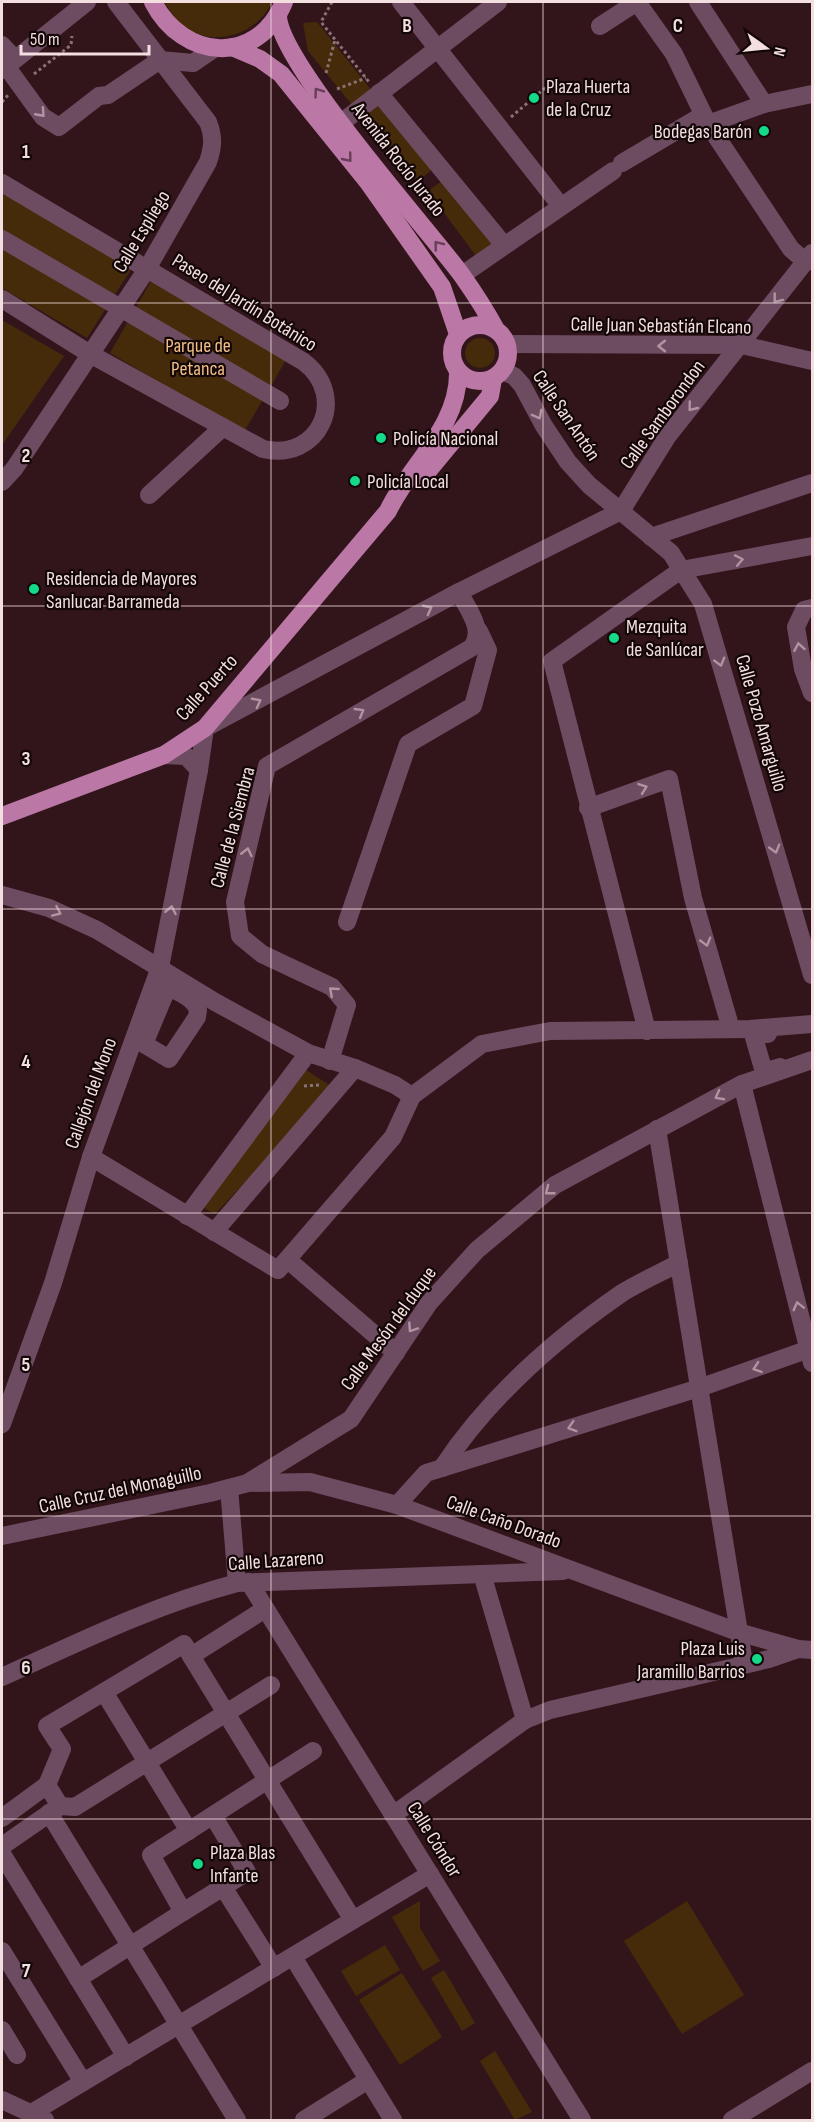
<svg xmlns="http://www.w3.org/2000/svg" width="814" height="2122" font-family="'Sofia Sans Condensed',sans-serif">
	<style>
		.green { fill: #452b0a }
		.lines { fill: none; stroke-linecap: round; stroke-linejoin: round }
		.path { stroke: #8a7175; stroke-width: 3; stroke-dasharray: 3 3; stroke-linecap: butt }
		.minor { stroke: #6d4c62; stroke-width: 18 }
		.major { stroke: #bb77a5; stroke-width: 18 }
		.oneway { stroke: #663e56 }
		.oneway2 { stroke: #b095a1 }
		.grid { fill: none; stroke: #f3dee0; stroke-width: 1.5; stroke-opacity: 0.55 }
		.poi-dot { fill: #14d989; stroke: #120607; stroke-width: 2 }
		.labels { text-anchor: middle; stroke-width: 4.5; stroke-linejoin: round; paint-order: stroke }
		.poi-label { font-size: 20px; fill: #f3dee0; stroke: #120607; text-anchor: start }
		.street-label { font-size: 20px; fill: #f3dee0; stroke: #120607 }
		.park-label { font-size: 20px; fill: #f0be86; stroke: #120607 }
		.grid-label { font-size: 20px; text-anchor: middle; font-weight: bold; fill: #f3dee0; stroke: #120607; stroke-width: 4.5; stroke-linejoin: round; paint-order: stroke }
	</style>
	<rect width="100%" height="100%" fill="#32151b"/>
	<g class="green">
		<path d="M164,2h108c-14,31 -54,45 -83,28 -12,-7 -18,-18 -25,-28z"/>
		<path d="M317,22l55,69 -19,15 -45,-55 -5,-28z"/>
		<path d="M382,102l52,66 -17,14 -52,-66z"/>
		<path d="M446,178l47,65 -17,13 -48,-65z"/>
		<path d="M2,192l130,76 -45,70 -85,-50z"/>
		<path d="M151,281l135,79 -42,72 -134,-79z"/>
		<path d="M2,320l62,36 -62,89z"/>
		<circle cx="480" cy="353" r="15"/>
		<path d="M300,1066l34,22 -119,126 -11,-6z"/>
		<path d="M420,1901v27l20,33 -17,10 -31,-54z"/>
		<path d="M687,1901l57,94 -62,39 -58,-93z"/>
		<path d="M385,1945l15,25 -44,26 -15,-25z"/>
		<path d="M444,1970l31,53 -13,8 -31,-53z"/>
		<path d="M402,1973l40,64 -42,28 -41,-65z"/>
		<path d="M495,2051l37,61 -17,8 -35,-59z"/>
	</g>
	<g class="lines">
		<g class="path">
			<path d="M332,2l-11,20 48,60"/>
			<path d="M326,73l9,-33"/>
			<path d="M34,74l37,-29 1,-9"/>
			<path d="M337,89l29,-11"/>
			<path d="M2,102l6,-7"/>
			<path d="M511,117l40,-34"/>
			<path d="M304,1086l15,-1"/>
		</g>
		<g class="minor">
			<path d="M401,2l159,203"/>
			<path d="M698,2l66,102"/>
			<path d="M600,26l37,-24 37,52 34,70 56,-20 48,-10"/>
			<path d="M2,45l13,14"/>
			<path d="M6,66l37,51 16,10 40,-31 9,-1 52,-35 33,3 22,-15"/>
			<path d="M2,70l85,-68"/>
			<path d="M379,93l125,152"/>
			<path d="M341,123l157,-121"/>
			<path d="M708,124l83,125 15,13"/>
			<path d="M622,163l81,-48"/>
			<path d="M2,183l302,179c45,35 15,100 -41,87l-173,-95 -88,-55"/>
			<path d="M2,239l278,162"/>
			<path d="M462,275l151,-104"/>
			<path d="M507,344l235,1 70,16"/>
			<path d="M502,371l12,5 8,9 22,41 24,36 21,23 82,68 32,51 109,371"/>
			<path d="M2,482l12,-13 133,-200 61,-107c5,-15 6,-25 0,-40l-92,-120"/>
			<path d="M149,495l74,-68"/>
			<path d="M621,511l46,-74 145,-184"/>
			<path d="M651,537l161,-54"/>
			<path d="M812,608l-8,2 -8,17 7,42 9,24"/>
			<path d="M164,755l22,1 13,14"/>
			<path d="M588,808l81,-29 24,119 38,131"/>
			<path d="M2,895l47,13 48,22 118,72 93,51 47,15 40,17 17,11"/>
			<path d="M347,922l61,-178 65,-38 15,-56 -9,-19"/>
			<path d="M167,989c10,0 28,11 31,21l-1,7 -28,42 -25,-15z"/>
			<path d="M647,1031l-95,-370 129,-91 131,-24"/>
			<path d="M768,1034h-15l11,38 16,-5"/>
			<path d="M330,1061l17,-56 -15,-18 -70,-33 -22,-18 -5,-34 32,-136 204,-118c15,-17 -3,-38 -12,-56"/>
			<path d="M742,1084l70,279"/>
			<path d="M657,1129l87,534"/>
			<path d="M91,1157l187,113 115,-133 19,-41 70,-52 68,-13 200,-2 62,-5"/>
			<path d="M187,1216l121,-163"/>
			<path d="M214,1232l141,-164"/>
			<path d="M288,1260l108,93"/>
			<path d="M2,1424l51,-141 38,-126 69,-190 39,-197 6,-42 254,-136 162,-81"/>
			<path d="M442,1468c46,-70 112,-128 180,-175 18,-11 38,-20 57,-30"/>
			<path d="M249,1482l102,-63 78,-116 48,-53 78,-65 187,-101 70,-24"/>
			<path d="M229,1488l8,95"/>
			<path d="M397,1505l29,-32 273,-85 113,-40"/>
			<path d="M2,1536l208,-43 38,-10 62,-1 87,23 341,127 60,17 14,1"/>
			<path d="M482,1574l43,146"/>
			<path d="M249,1582l333,538"/>
			<path d="M191,1656l162,264"/>
			<path d="M2,1677c77,-35 152,-72 235,-94l326,-12"/>
			<path d="M104,1692l85,139"/>
			<path d="M47,1785l15,-36 -15,-23 137,-82 7,12 74,-47"/>
			<path d="M60,1806l15,1 196,-122"/>
			<path d="M49,1813l188,307"/>
			<path d="M393,1815l132,-95 25,-10 219,-51 29,-10"/>
			<path d="M213,1816l34,56 -64,40 -32,-57 162,-104"/>
			<path d="M2,1818l45,-33 13,21 -58,40"/>
			<path d="M2,1854l124,203"/>
			<path d="M223,1887l51,81"/>
			<path d="M2,1951l81,131"/>
			<path d="M293,1957l100,163"/>
			<path d="M78,1979l105,-67"/>
			<path d="M2,2030l15,25"/>
			<path d="M2,2100l43,20"/>
			<path d="M30,2114l400,-240"/>
			<path d="M304,2120l64,-40"/>
			<path d="M732,2120l80,-49"/>
		</g>
		<g class="major">
			<path d="M153,2c30,58 104,65 131,0"/>
			<path d="M278,14c-2,45 149,214 183,260 12,17 24,35 34,54"/>
			<path d="M232,47l28,12 21,15 87,108 74,105 16,47"/>
			<circle cx="480" cy="353" r="28"/>
			<path d="M423,477l67,-81 3,-17"/>
			<path d="M2,816l162,-61 41,-27 183,-217c22,-47 71,-84 70,-139"/>
		</g>
	</g>
	<defs><path id="oneway-chevron" d="M-2-3.5L2.5 0L-2 3.5" fill="none" stroke-width="1.6" stroke-linecap="round" stroke-linejoin="round" transform="scale(1.5)"/></defs>
	<g class="oneway">
		<use href="#oneway-chevron" transform="translate(318 92) rotate(-126)"/>
		<use href="#oneway-chevron" transform="translate(348 158) rotate(51)"/>
		<use href="#oneway-chevron" transform="translate(438 245) rotate(-128)"/>
	</g>
	<g class="oneway2">
		<use href="#oneway-chevron" transform="translate(41 113) rotate(48)"/>
		<use href="#oneway-chevron" transform="translate(777 299) rotate(128)"/>
		<use href="#oneway-chevron" transform="translate(662 346) rotate(180)"/>
		<use href="#oneway-chevron" transform="translate(692 407) rotate(129)"/>
		<use href="#oneway-chevron" transform="translate(538 415) rotate(62)"/>
		<use href="#oneway-chevron" transform="translate(739 560) rotate(-11)"/>
		<use href="#oneway-chevron" transform="translate(428 609) rotate(-28)"/>
		<use href="#oneway-chevron" transform="translate(799 647) rotate(-100)"/>
		<use href="#oneway-chevron" transform="translate(720 662) rotate(74)"/>
		<use href="#oneway-chevron" transform="translate(257 702) rotate(-28)"/>
		<use href="#oneway-chevron" transform="translate(360 712) rotate(-30)"/>
		<use href="#oneway-chevron" transform="translate(643 788) rotate(-20)"/>
		<use href="#oneway-chevron" transform="translate(775 849) rotate(74)"/>
		<use href="#oneway-chevron" transform="translate(247 852) rotate(-77)"/>
		<use href="#oneway-chevron" transform="translate(171 910) rotate(-79)"/>
		<use href="#oneway-chevron" transform="translate(57 912) rotate(24)"/>
		<use href="#oneway-chevron" transform="translate(706 942) rotate(74)"/>
		<use href="#oneway-chevron" transform="translate(333 991) rotate(-139)"/>
		<use href="#oneway-chevron" transform="translate(719 1096) rotate(152)"/>
		<use href="#oneway-chevron" transform="translate(549 1191) rotate(142)"/>
		<use href="#oneway-chevron" transform="translate(798 1306) rotate(-104)"/>
		<use href="#oneway-chevron" transform="translate(412 1328) rotate(124)"/>
		<use href="#oneway-chevron" transform="translate(757 1368) rotate(161)"/>
		<use href="#oneway-chevron" transform="translate(572 1427) rotate(163)"/>
	</g>
	<path class="grid" d="M271,2v2118M543,2v2118M2,303h810M2,606h810M2,909h810M2,1213h810M2,1516h810M2,1819h810"/>
	<g class="poi-dot">
		<circle cx="534" cy="98" r="6"/>
		<circle cx="764" cy="131" r="6"/>
		<circle cx="381" cy="438" r="6"/>
		<circle cx="355" cy="481" r="6"/>
		<circle cx="34" cy="589" r="6"/>
		<circle cx="614" cy="638" r="6"/>
		<circle cx="757" cy="1659" r="6"/>
		<circle cx="198" cy="1864" r="6"/>
	</g>
	<g class="labels">
		<g class="poi-label">
			<text x="546" y="93">Plaza Huerta<tspan x="546" dy="23">de la Cruz</tspan></text>
			<text x="752" y="138" text-anchor="end">Bodegas Barón</text>
			<text x="393" y="445">Policía Nacional</text>
			<text x="367" y="488">Policía Local</text>
			<text x="46" y="585">Residencia de Mayores<tspan x="46" dy="23">Sanlucar Barrameda</tspan></text>
			<text x="626" y="633">Mezquita<tspan x="626" dy="23">de Sanlúcar</tspan></text>
			<text x="745" y="1655" text-anchor="end">Plaza Luis<tspan x="745" dy="23">Jaramillo Barrios</tspan></text>
			<text x="210" y="1859">Plaza Blas<tspan x="210" dy="23">Infante</tspan></text>
		</g>
		<g class="street-label">
			<text transform="translate(399 159) rotate(52)" y="7">Avenida Rocío Jurado</text>
			<text transform="translate(141 231) rotate(-59)" y="7">Calle Espliego</text>
			<text transform="translate(245 302) rotate(32)" y="7">Paseo del Jardín Botánico</text>
			<text transform="translate(661 325) rotate(1)" y="7">Calle Juan Sebastián Elcano</text>
			<text transform="translate(662 414) rotate(-54)" y="7">Calle Samborondon</text>
			<text transform="translate(567 415) rotate(56)" y="7">Calle San Antón</text>
			<text transform="translate(206 687) rotate(-48)" y="7">Calle Puerto</text>
			<text transform="translate(762 723) rotate(74)" y="7">Calle Pozo Amarguillo</text>
			<text transform="translate(232 827) rotate(-75)" y="7">Calle de la Siembra</text>
			<text transform="translate(90 1093) rotate(-70)" y="7">Callejón del Mono</text>
			<text transform="translate(388 1328) rotate(-54)" y="7">Calle Mesón del duque</text>
			<text transform="translate(120 1489) rotate(-12)" y="7">Calle Cruz del Monaguillo</text>
			<text transform="translate(504 1521) rotate(20)" y="7">Calle Caño Dorado</text>
			<text transform="translate(276 1560) rotate(-4)" y="7">Calle Lazareno</text>
			<text transform="translate(435 1839) rotate(58)" y="7">Calle Cóndor</text>
		</g>
		<g class="park-label">
			<text x="198" y="352">Parque de<tspan x="198" dy="23">Petanca</tspan></text>
		</g>
	</g>
	<g class="grid-label">
		<text x="407" y="32">B</text>
		<text x="678" y="32">C</text>
		<text x="26" y="158">1</text>
		<text x="26" y="462">2</text>
		<text x="26" y="765">3</text>
		<text x="26" y="1068">4</text>
		<text x="26" y="1371">5</text>
		<text x="26" y="1674">6</text>
		<text x="26" y="1977">7</text>
	</g>
	<rect width="814" height="2122" fill="none" stroke="#f3dee0" stroke-width="6"/>
	<g transform="translate(766 48) rotate(105)" stroke="#120607" stroke-width="4.5" paint-order="stroke">
	<path d="M0-4.5L10 22L0 15L-10 22Z" fill="#f3dee0"/>
	<text y="-9" font-size="16" font-weight="bold" text-anchor="middle" fill="#f3dee0">N</text>
	</g>
	<path d="M21 45v9h128v-9" fill="none" stroke="#f3dee0" stroke-width="3"/>
	<text x="30" y="45" font-size="18" fill="#f3dee0" stroke="#120607" stroke-width="4.5" paint-order="stroke">50 m</text>
</svg>
